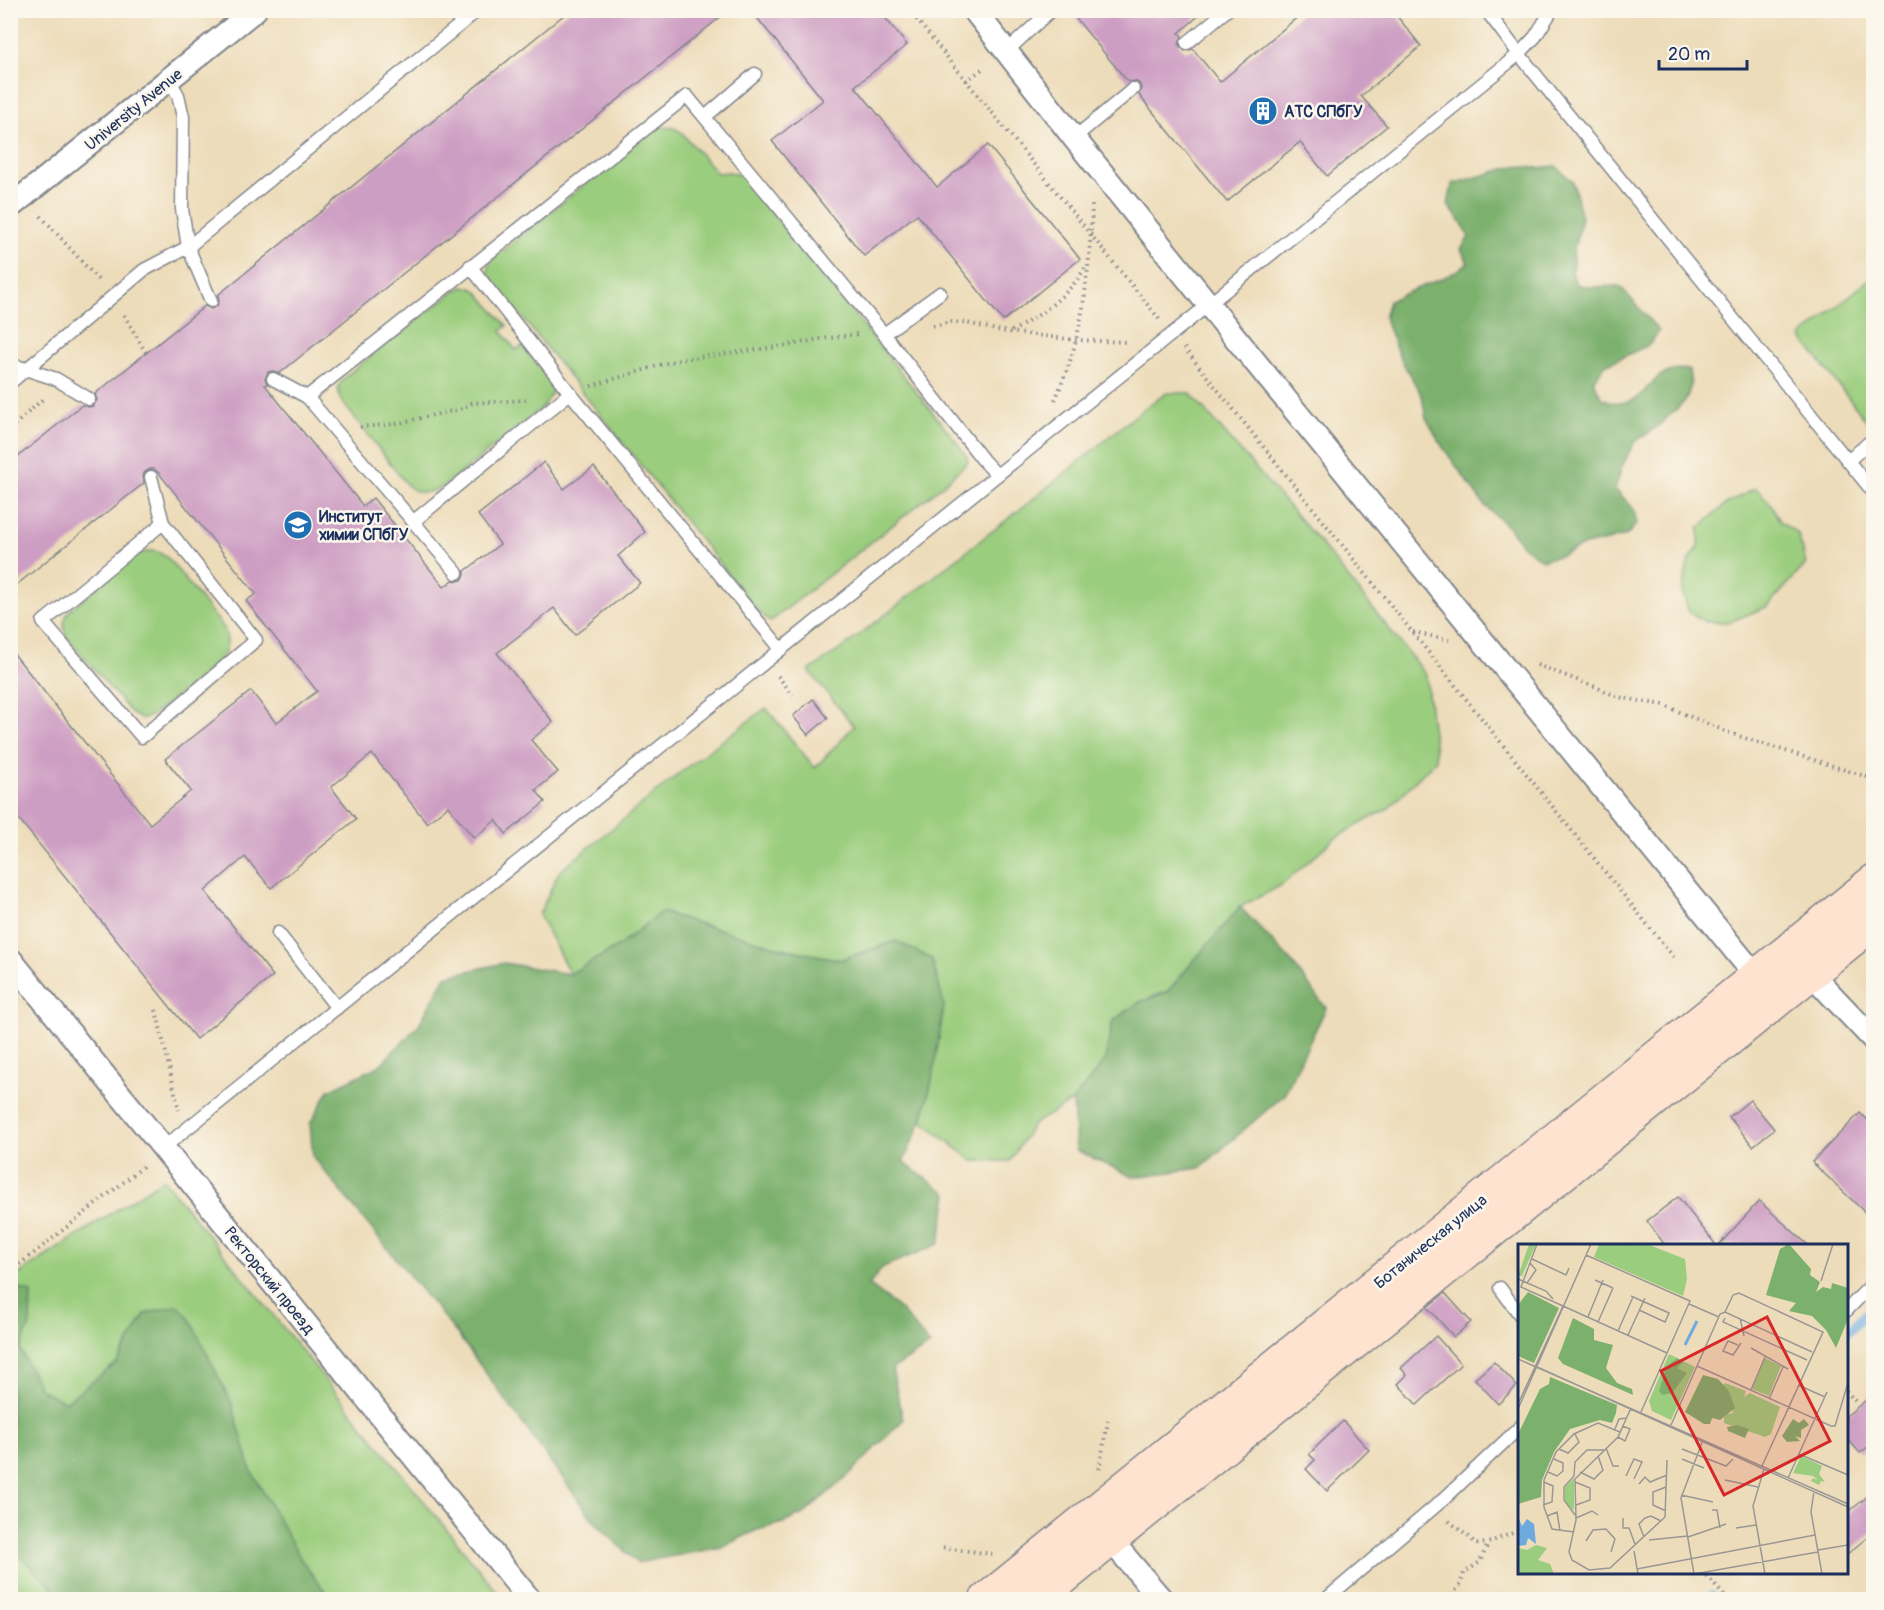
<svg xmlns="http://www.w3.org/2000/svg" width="1884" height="1610" font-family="Pangolin,sans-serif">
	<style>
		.green { fill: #9bcd7e; stroke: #5b7e6e; stroke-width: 1.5 }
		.forest { fill: #7cb06d; stroke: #4c7066; stroke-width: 1.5 }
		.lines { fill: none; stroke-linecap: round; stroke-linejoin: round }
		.stream { stroke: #6faadf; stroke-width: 9 }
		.building { fill: #cd9ec3 }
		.lane-casing { stroke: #84868c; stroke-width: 15 }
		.street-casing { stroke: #84868c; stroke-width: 26 }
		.secondary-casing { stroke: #84868c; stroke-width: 36 }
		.path { stroke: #84868c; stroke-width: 4; stroke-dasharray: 1.5 4.5; stroke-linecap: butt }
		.lane { stroke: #fff; stroke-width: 12 }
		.street { stroke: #fff; stroke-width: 22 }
		.secondary { stroke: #fee3d1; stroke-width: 33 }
		.labels { text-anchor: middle; stroke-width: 5; stroke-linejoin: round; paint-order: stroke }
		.street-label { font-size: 16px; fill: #1b2f5e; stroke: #fbf7ec }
		.poi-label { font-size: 16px; font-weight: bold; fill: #1b2f5e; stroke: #fbf7ec; text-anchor: start }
		.inset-river { fill: none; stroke: #6faadf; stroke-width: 3 }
		.inset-road { fill: none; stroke: #999795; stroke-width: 1.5 }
		.view { fill: #d62828; fill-opacity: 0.15; stroke: #d62828; stroke-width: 3 }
		.inset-edge { fill: none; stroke: #1b2f5e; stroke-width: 3 }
	</style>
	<rect width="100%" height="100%" fill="#fbf7ec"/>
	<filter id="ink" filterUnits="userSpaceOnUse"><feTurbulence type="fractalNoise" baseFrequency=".0167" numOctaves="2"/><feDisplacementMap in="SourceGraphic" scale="12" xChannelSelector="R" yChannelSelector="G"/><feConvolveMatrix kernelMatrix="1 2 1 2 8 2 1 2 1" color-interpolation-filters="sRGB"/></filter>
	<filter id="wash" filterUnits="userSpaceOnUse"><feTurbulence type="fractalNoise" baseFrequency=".008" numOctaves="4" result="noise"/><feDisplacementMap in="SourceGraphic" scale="24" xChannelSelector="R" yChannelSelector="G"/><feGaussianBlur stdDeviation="1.35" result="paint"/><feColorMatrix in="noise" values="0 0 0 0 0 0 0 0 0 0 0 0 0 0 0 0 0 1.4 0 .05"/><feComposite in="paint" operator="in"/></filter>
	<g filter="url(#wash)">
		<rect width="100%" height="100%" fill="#eddcb9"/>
		<g class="green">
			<path d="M662,127l12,1 7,4 36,41 12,-1 14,4 208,259 16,21 1,6 -31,28 -167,132 -13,-12 -269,-335 1,-11 5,-6 158,-128z"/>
			<path d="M1873,276l1,148 -3,3 -70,-90z"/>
			<path d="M462,287l9,1 5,2 31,36 -6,5 15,19 7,-4 25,32 5,13 -11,17 -99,79c-14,6 -24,9 -36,-2l-67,-86 -2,-12 6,-9 14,-12 97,-75z"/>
			<path d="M1167,393h23l127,146 109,136 10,85 -47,48 -54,30 -53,47 -42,22 -72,84 -30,12 -25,18 -8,39 -32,41 -40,23 -23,37h-37l-51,-40 11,-46 11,-70 -48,-64 -56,19 -59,-12 -120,-36 -42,34 -49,28 -31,-59 20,-43 128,-105 79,-59 49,60 39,-42 -45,-55 36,-25 187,-146 115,-94z"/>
			<path d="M1756,488l14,15 10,18 18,13 8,30 -38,42 -38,16h-24l-17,-10 -7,-20 6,-29 11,-17v-18l27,-24z"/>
			<path d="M152,551l6,1 10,6 56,70c7,16 1,28 -10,39l-63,49 -10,3 -9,-5 -66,-78c-4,-11 -2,-20 6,-28l65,-53 7,-3z"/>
			<path d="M163,1179l340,420h-492l-1,-319z"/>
		</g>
		<g class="forest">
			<path d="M1515,166l21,2 20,-2 17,16 9,36 -8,31 -2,24 4,11 13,3 31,-1 39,45 -10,14 -44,20 -12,16 9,17c5,2 12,5 18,5 30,0 30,-40 69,-33l2,15 -5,15 -29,27 -23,16 -12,24 -7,22 18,19 4,15 -10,12 -20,6 -22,4 -23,10 -20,5 -19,-14 -15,-19 -24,-22 -42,-59 -16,-28 -4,-22 -23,-40 -15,-39 5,-16c26,-14 56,-20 79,-38l-7,-14 8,-12 -6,-12 -15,-20 4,-21z"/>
			<path d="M1240,907l51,54 35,47 -42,87 -84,73 -67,9 -57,-27 -3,-49 32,-41 8,-39 25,-18 30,-12z"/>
			<path d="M661,912l120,36 59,12 56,-19 36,18 12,46 -11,70 -11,46 -19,41 45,32 -9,50 -56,23 -14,18 31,24 30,36 -38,24 11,51 -50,51 -48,42 -22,10 -26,7 -35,17 -85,16 -44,-43 -135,-185 -145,-178 -3,-33 19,-34 50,-24 39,-40 28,-50 58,-13 66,11 49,-28z"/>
			<path d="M11,1285l20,8 -1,32 -10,24 20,40 25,13 52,-39 28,-49 33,-9 13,16 41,83 19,66 51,91 29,38h-267l-53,-52z"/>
		</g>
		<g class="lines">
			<g class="stream">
				<path d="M1846,1334l28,-29"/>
				<path d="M1712,1595l4,5"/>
			</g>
		</g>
		<g id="blocks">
			<g class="building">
				<path d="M570,10h159l-449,363 -7,-2 -5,1 -3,7 2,5 -2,1 98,121 10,-8 71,89 9,-7 5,1 4,-1 3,-5v-4l35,-27 -22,-29 66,-53 20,27 30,-22 51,65 -27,24 22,27 -65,52 -21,-27 -57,45 56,69 -22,18 27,32 -22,18 9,12 -39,32 -10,-14 -22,18 -26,-32 -21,17 -55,-69 -41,33 25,32 -85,69 -26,-31 -40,34 68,85 -77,63 -186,-231v-159l140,175 41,-33 -26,-32 86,-68 25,32 41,-32 -71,-90 10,-7 -98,-122 -4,-3h-4l-5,3 -2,3 1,8 -134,107v-127l72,-58 6,2 5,-1 4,-6 -2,-6 110,-88 6,3 6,-3 2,-5 -1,-6z"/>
				<path d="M751,10h128l28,35 -52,41 82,101 51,-42 92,114 -77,62 -86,-107 -53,42 -92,-115 51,-41z"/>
				<path d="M1069,10h136l-26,23 3,3 -3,9 6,6 8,-2 27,33 86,-72h86l29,36 -60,50 26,30 -60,50 -27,-34 -73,60 -88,-107 2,-7 -2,-5 -4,-2 -7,1z"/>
				<path d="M813,699l15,19 -20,17 -15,-19z"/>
				<path d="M1750,1100l24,29 -21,17 -24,-29z"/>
				<path d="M1860,1113l14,13v95l-62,-59z"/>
				<path d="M1678,1197l38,48h-51l-18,-24z"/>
				<path d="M1759,1201l49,44h-89z"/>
				<path d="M1445,1293l26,29 -17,15 -27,-30z"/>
				<path d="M1436,1336l25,28 -44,41 -19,-21 9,-9 -6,-7z"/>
				<path d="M1494,1362l23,24 -19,18 -23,-25z"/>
				<path d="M1874,1394v48l-14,11 -14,-16v-21z"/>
				<path d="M1343,1421l26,29 -42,41 -21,-22 9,-9 -6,-6z"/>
				<path d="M1874,1491v41l-28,23v-41z"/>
			</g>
		</g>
	</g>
	<g filter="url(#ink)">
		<use href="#blocks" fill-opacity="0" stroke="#84868c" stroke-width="1.5"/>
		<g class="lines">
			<g class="lane-casing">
				<g id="lane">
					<path d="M1486,10l33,44 355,439"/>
					<path d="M1187,43l40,-33"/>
					<path d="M1007,51l44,-41"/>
					<path d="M169,79l9,16 5,22 -1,92 6,38 23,54"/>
					<path d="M705,117l50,-43"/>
					<path d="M1074,138l59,-49"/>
					<path d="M470,266l100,127 211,256"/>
					<path d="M884,334l56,-41"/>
					<path d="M10,364l46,15 33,20"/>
					<path d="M273,379l34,18 380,-301 197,238 99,126 14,15"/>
					<path d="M10,383l134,-113 44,-23 290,-237"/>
					<path d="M307,397l150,176"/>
					<path d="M1848,461l26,-23"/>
					<path d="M151,477l12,46 93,117 -114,97 -99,-115 120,-99"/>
					<path d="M414,521l156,-128"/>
					<path d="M278,933l59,75"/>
					<path d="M163,1148l1356,-1094 16,-17 17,-27"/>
					<path d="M1500,1288l20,27"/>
					<path d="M1846,1311l28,-29"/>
					<path d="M1325,1600l120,-102 75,-71"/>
				</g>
			</g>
			<g class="street-casing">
				<g id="street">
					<path d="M974,10l100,128 134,166 556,682"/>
					<path d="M10,207l245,-197"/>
					<path d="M10,959l520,641"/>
					<path d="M1802,964l72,76"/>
					<path d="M1102,1530l60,70"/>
				</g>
			</g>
			<g class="secondary-casing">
				<g id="secondary">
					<path d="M986,1600l888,-719"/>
					<path d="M1036,1600l838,-678"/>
				</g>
			</g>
			<g class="path">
				<path d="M909,10l251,310"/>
				<path d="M966,81l19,-14"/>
				<path d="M41,216l59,66"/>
				<path d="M124,315l22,38"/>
				<path d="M933,326l18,-4 16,1 34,8 75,9 51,2"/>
				<path d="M1012,331c28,-15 57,-36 73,-63"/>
				<path d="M1184,348l491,611"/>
				<path d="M591,386l79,-24 21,-4 94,-12 30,-6 42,-6"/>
				<path d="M1055,400c7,-17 14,-34 19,-52 12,-44 17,-100 18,-146"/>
				<path d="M360,427l34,-3 53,-12 14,-3 11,-6 54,-3"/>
				<path d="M10,429l35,-32"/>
				<path d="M1413,632l36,8"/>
				<path d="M1537,665l59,22 22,10 45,8 69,29 142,45"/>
				<path d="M778,676l15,19"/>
				<path d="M156,1010l23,100"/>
				<path d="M10,1272l134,-106"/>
				<path d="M1846,1391l9,10"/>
				<path d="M1099,1469l10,-52"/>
				<path d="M1449,1521l28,23 11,-1 32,-13"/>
				<path d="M943,1548l50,6"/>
				<path d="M1703,1572l25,28"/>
				<path d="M1448,1600l12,-15 4,-12 16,-11 8,-18"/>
			</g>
			<use href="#lane" class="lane"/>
			<use href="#street" class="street"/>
			<use href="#secondary" class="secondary"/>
		</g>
	</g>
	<defs>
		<g id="building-disc" transform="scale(1.5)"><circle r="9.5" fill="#1f6fb2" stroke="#fbf7ec"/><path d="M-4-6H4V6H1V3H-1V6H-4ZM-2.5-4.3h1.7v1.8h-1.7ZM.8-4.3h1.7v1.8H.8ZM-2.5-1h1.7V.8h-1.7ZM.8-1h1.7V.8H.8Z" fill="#fff"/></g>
		<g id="university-disc" transform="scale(1.5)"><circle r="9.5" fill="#1f6fb2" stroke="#fbf7ec"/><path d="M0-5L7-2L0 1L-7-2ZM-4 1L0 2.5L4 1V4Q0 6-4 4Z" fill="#fff"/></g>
	</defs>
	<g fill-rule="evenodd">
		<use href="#building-disc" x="1263" y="111"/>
		<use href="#university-disc" x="298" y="525"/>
	</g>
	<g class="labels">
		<g class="street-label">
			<text transform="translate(133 109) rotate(-39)" y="6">University Avenue</text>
			<text transform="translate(1430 1241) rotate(-39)" y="6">Ботаническая улица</text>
			<text transform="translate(270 1280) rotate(51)" y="6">Ректорский проезд</text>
		</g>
		<g class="poi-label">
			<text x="1284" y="117">АТС СПбГУ</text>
			<text x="319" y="522">Институт<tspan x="319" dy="18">химии СПбГУ</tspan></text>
		</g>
	</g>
	<g transform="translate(1518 1244)">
		<rect width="330" height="330" fill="#eddcb9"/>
		<path d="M11,0h7l-14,32h-4zM81,0h48l38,15 2,20 -4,17 -89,-39zM151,110l26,13 -24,53 -19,-9 -3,-10zM247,114l16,8 -12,30 -17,-7zM207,139l21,8 -2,6 6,-4 30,14 -9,27 -6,3 -41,-14v-8l9,-2 -4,-22 -7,-4zM283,212l17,8 -4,10 4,-10 4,2 -3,8 6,8 -4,-1 -2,4 -8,-4 2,-3 5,2 -5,-4 -20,-3zM56,234v31l-1,1 -8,-8v-15zM18,301l11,3 -9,12 12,4 4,10h-36v-26l9,2z" fill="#9bcd7e"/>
		<path d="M271,0l22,25 -1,6 10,7 -4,10 7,-5 8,2 1,-6 16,5v31l-12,29 -10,-18 -14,-14 -23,-5 7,-8 -30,-8 14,-46zM10,48l31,16 -25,55 -16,-7v-51zM55,74l21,11v11l19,5 -7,23 11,15 15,6 1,6 -70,-31 -5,-6zM159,114l6,4 -6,6 10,5 -15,20 -10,2 -3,-4 7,-24zM185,131l15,4 11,12 6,17 -15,12 -8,-2 -2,6h-6l-19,-12zM32,133l67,28 -1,8 -4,10 -12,-3 -30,9 -16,23 -12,28 -1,17 -23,7v-70l22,-45 9,-5zM275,175l6,4 5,-4 5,6 -8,5v8l-6,-2 5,5 -13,1 -5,-6zM219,181l12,4 -4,9 -17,-7 -1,-4z" fill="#7cb06d"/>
		<path d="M0,273l4,9 5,-7 7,5 2,20 -8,-6 -2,7 -8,1z" fill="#6faadf"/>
		<path class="inset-river" d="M167,101l12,-24"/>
		<path class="inset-road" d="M19,0l-16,43 146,66M68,11l104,46 -49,111M14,15l34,16 3,-7M0,35l28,12 7,8M77,36l18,8M303,37l12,-37M9,39l9,-13 -6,-7M113,52l38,17 -4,9 -26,-12M171,60l30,13M207,68l8,-17 6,-2 84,39 -61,134M70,73l15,-37M207,74l-2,4 84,38M222,74l4,18M80,78l15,-34M100,87l15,-34M110,91l17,-37M220,101l-10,-4 -5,10 10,4 8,-12M233,104l37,21M0,115l330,145M17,122l313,141M179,122l134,60h4l13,-43M280,141l27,12M233,146l14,-33M251,155l14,-32M0,160l45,-98M113,164l-13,29 -43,42 1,41 -7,32 3,8 17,10 21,-2 55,-51 2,-57M0,165l73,-165M153,181l49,-111 5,-2 87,40M97,185l4,-10 8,-1M100,193l7,4 5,-12 -8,-3M88,204l7,18h6M41,205l9,4 11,-11 -4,-8M164,205l44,17 7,-7M281,210l49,21M164,215l22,9M246,225l-11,37 12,68M30,228l9,4 6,-5v-8l-9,-4M62,228l14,7 9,-9 -5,-14M108,232l8,-17 8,3 -8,17M270,234l39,-86M207,236l33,7M57,238l15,6v12l-14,5M121,240l6,-7 5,5 17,-7M296,247l-3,21 11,62M163,251l32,7M25,261l9,-3 1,-16 -9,-4M194,266h5l3,18M148,267l-13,-6v-13l13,-5M57,271l-11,-15v-13l10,-11 1,-14 12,-12h17M29,272l10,-4 3,19M58,274l16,-7 6,4M105,274v10h6l6,16M218,284l20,-3M56,288l-22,-3 -8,-22v-27l12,-28 18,-18 24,-11 22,9M126,293l-5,-13 6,-6 6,-2 10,5M170,293l38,-13M131,296l39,-4M68,297l7,-11 13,-1 9,10 -4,13M300,306l30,-5M116,307l4,23M119,325l178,-34M176,330l-13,-76 22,-58M176,330l124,-22"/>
		<path class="view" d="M249,73l63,124 -106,54 -63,-124z"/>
		<rect width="330" height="330" class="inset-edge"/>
	</g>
	<rect width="1884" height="1610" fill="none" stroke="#fbf7ec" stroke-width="36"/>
	<path d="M1659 60v9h88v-9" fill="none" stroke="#1b2f5e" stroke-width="3"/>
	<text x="1668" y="60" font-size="18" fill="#1b2f5e" stroke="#fbf7ec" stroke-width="4.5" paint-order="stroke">20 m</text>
</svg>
